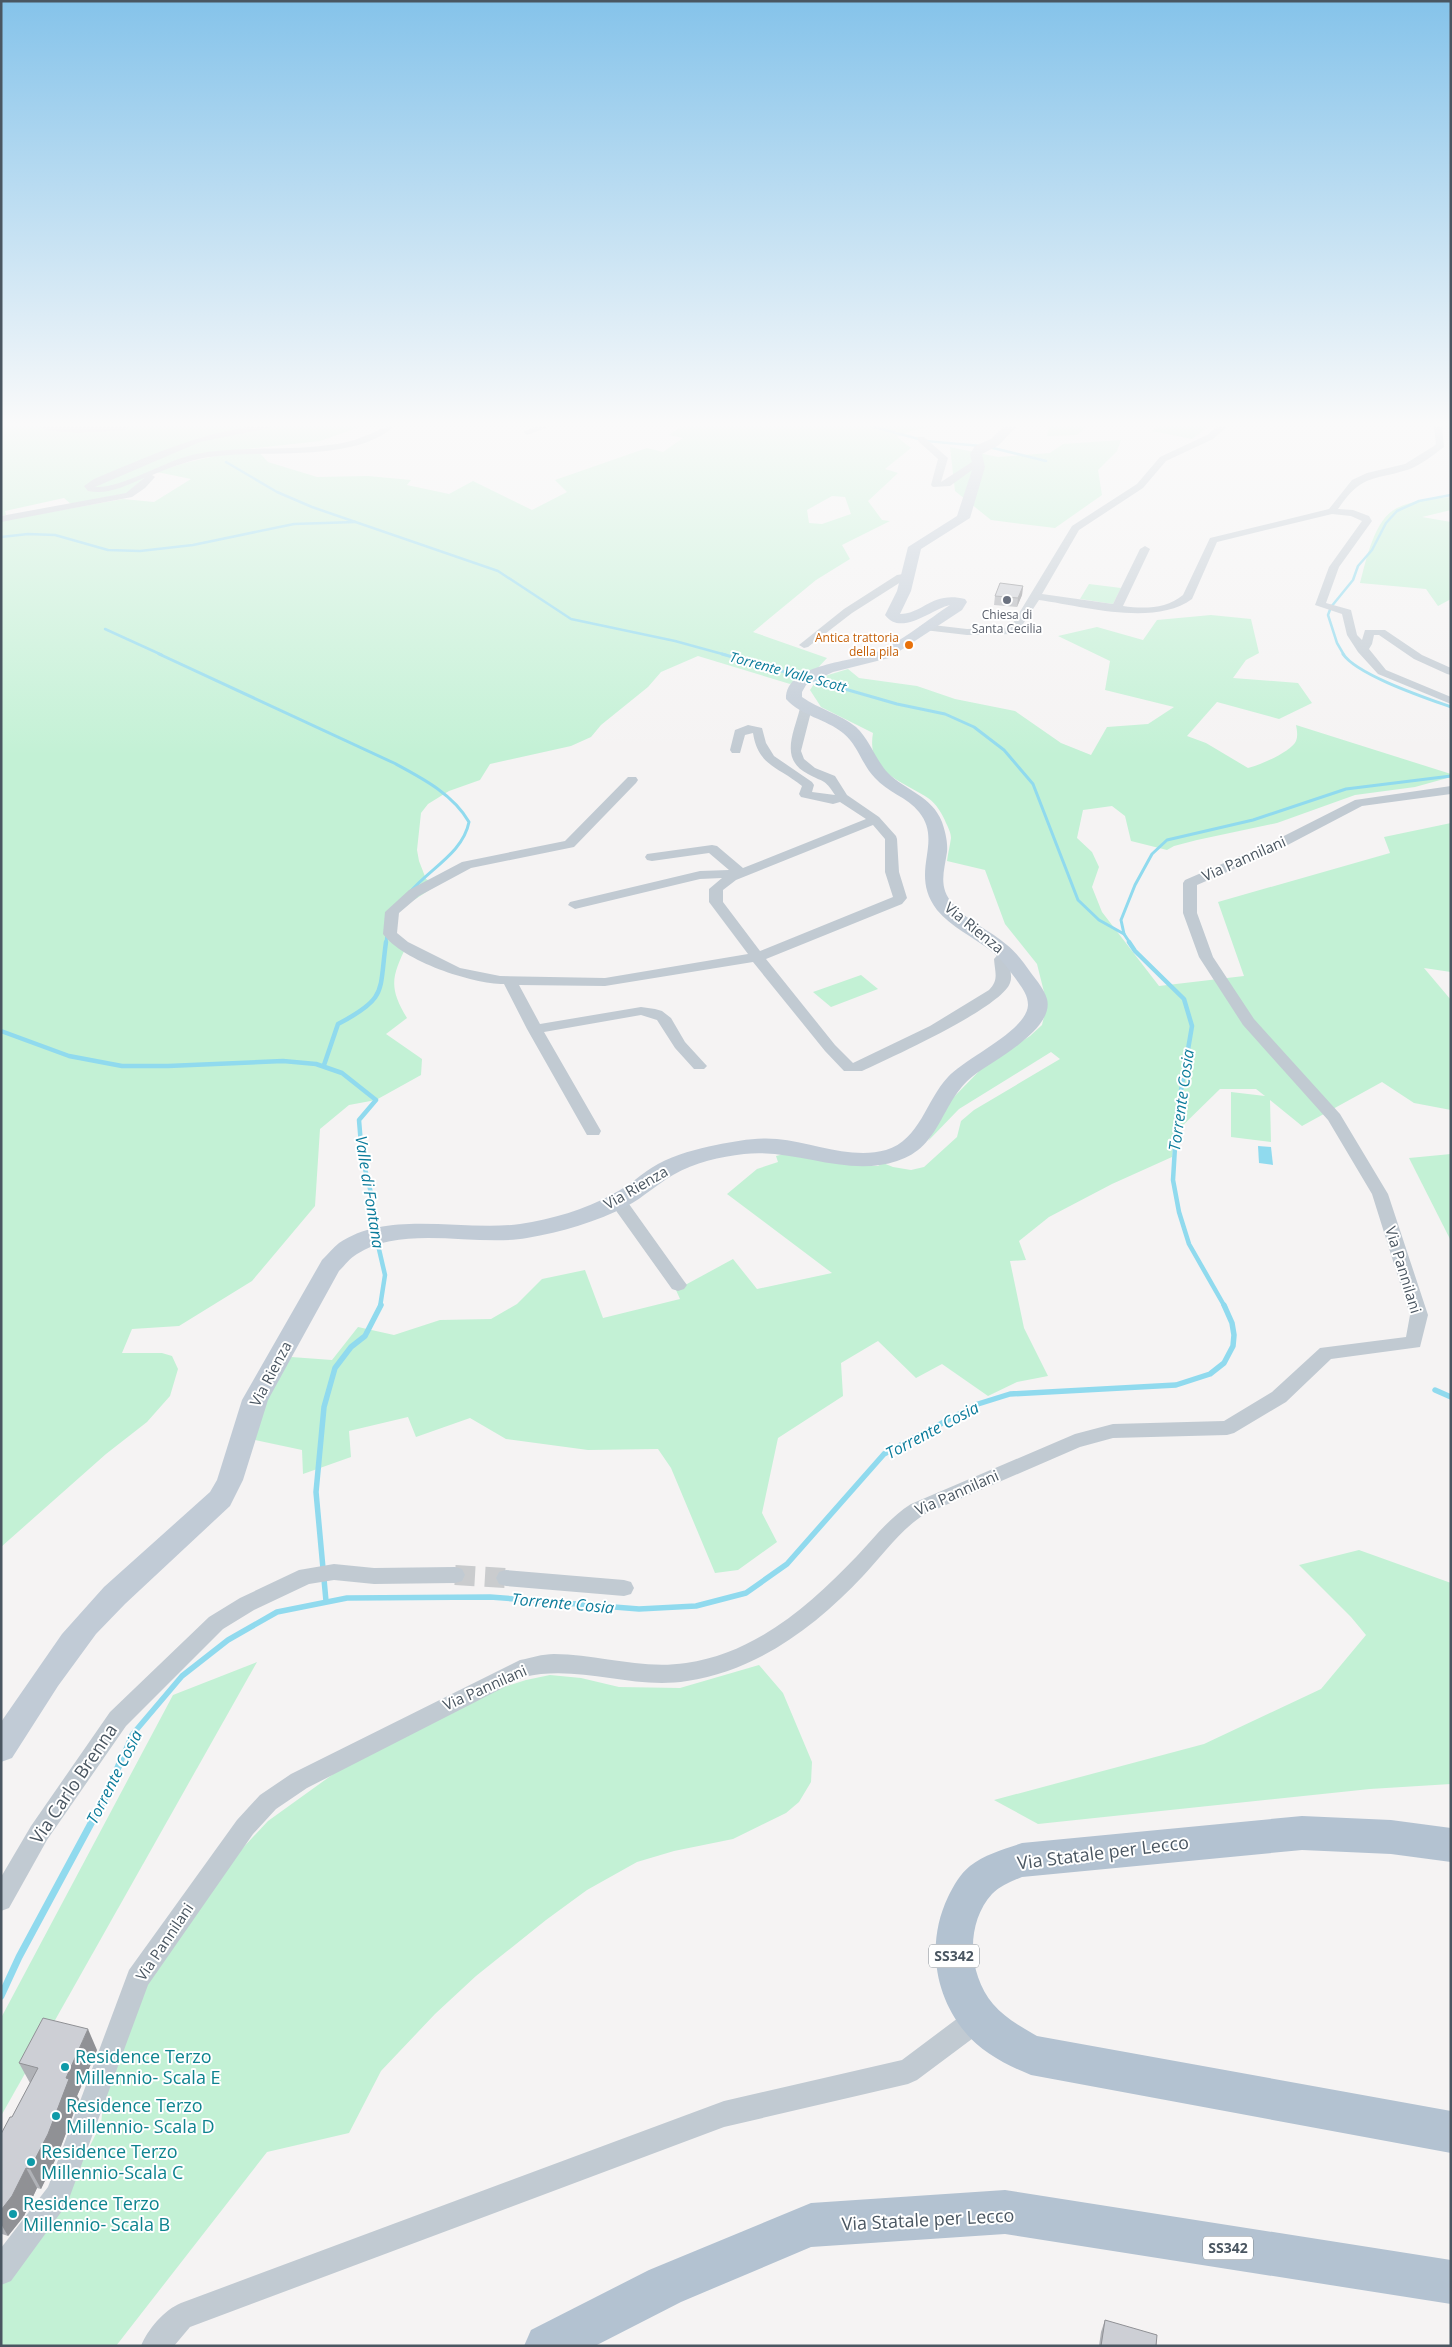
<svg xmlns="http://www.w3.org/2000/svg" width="1452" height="2347" font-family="'Open Sans',sans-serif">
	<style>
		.green { fill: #c3f1d5; fill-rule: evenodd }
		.water { fill: #90daee }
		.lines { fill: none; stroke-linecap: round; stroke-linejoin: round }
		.stream-far4 { stroke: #90daee; stroke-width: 2.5 }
		.stream-far3 { stroke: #90daee; stroke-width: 3 }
		.stream-far2 { stroke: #90daee; stroke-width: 4.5 }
		.stream-far1 { stroke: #90daee; stroke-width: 5.5 }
		.stream { stroke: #90daee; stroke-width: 7 }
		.street-tunnel { stroke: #caccce; stroke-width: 20; stroke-dasharray: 20 10; stroke-linecap: butt }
		.street { fill: #c1cad2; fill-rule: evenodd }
		.secondary { fill: #c1cbd6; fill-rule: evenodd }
		.primary { fill: #b3c2d1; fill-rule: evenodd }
		.wall { fill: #b0b2b7 }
		.shaded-wall { fill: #909195 }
		.building { fill: #cdcfd5; stroke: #909195 }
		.worship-dot { fill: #6b7280; stroke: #fff; stroke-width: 2 }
		.food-dot { fill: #e8710a; stroke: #fff; stroke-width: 2 }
		.culture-dot { fill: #0f9aa8; stroke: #fff; stroke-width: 2 }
		.labels { text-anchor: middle; stroke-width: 4; stroke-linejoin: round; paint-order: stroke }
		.far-worship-label { font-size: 12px; fill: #5b616d; stroke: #fff }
		.far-food-label { font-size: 12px; fill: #c56008; stroke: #fff; text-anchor: end }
		.far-water-label { font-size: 14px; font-style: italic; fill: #0c7c9b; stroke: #fff }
		.shield { fill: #fff; stroke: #808990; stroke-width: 1 }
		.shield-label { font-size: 14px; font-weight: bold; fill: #4a5661 }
		.street-label { font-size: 15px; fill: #4a5661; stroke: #fff }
		.water-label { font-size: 16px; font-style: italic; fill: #0c7c9b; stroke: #fff }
		.near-street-label { font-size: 18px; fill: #4a5661; stroke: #fff }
		.near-culture-label { font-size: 18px; fill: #0d838f; stroke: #fff; text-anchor: start }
	</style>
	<rect width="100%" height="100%" fill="#f5f3f3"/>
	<g class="green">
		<path d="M1,427h359l-40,14 -92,10 -76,19 -24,23 -57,11 -7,-6 -59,13 1,4 -5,1z"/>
		<path d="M680,427h249l-18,4 -14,6 14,11 -26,21 13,4 -30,28 14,19 8,1 -48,24 8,14 -34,21 -63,52 74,26 -14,15 -23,11 -92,-28 -37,16 -13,15 -47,38 -10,12 -20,9 -81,18 -10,16 -31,11 -21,13 -7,9 -4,37 2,11 7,18 11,6 -43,28 1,23 12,9c-15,31 -19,42 0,73l-21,16 36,25 -1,16 -45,25 -27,5 -29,24 -5,77 -63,75 -73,45 -47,3 -10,24h40l10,3 6,13 -8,27 -23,26 -41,32 -105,93v-1026l122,-22 31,3 37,-23 -34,-7c36,-13 64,-18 101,-21l10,11 49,15 51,-1 43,4 -4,5 42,9 24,-13 59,29 35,-18 -12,-12 92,-32 16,4 20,-14 -14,-3zM832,496l13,1 6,17 -29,10 -13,-1 -2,-13z"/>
		<path d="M1049,427h37l-9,8 -30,1z"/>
		<path d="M1157,427h51l-16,12 -40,-8z"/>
		<path d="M1121,440l-4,11 -19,19 4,25 -47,33 -64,-8 -36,-29 -5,-44 48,10 52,-4 13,-9z"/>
		<path d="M1451,497v13l-29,7 29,5v77l-13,7 -12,-17 -66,-6c6,-22 14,-64 37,-75 16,-8 36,-9 54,-11z"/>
		<path d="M1089,584l32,4 -8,16 -33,-5z"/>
		<path d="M1211,615l40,4 8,34 -13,7 -13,18 65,5 14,20 -33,16 -62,-17 -30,34 19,7 42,25c12,-3 43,-16 48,-27 2,-5 1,-11 0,-16l155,49v3l-36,10 -60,8 -78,28 -80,17 -23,6 -7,4 -36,-9 -6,-25 -13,-10 -29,4 -6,28 15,14 7,15 -7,20 10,25 57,74 85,-10 -26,-74 172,-49 -6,-16 67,-14v149l-27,-4 27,32v110l-37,-7 -32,-21 -80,44 -32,-26 1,42 -40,-5v-45l34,4 -9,-7h-36l-46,45 -2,23 -60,27 -63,33 -30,24 7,19 -16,1 14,67 24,48 -31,6 -29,14 -46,-32 -26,14 -38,-37 -37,22 2,33 -65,42 -16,75 15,29 -39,28 -23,3 -44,-105 -13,-19 -70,1 -82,-11 -36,-21 -54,19 -8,-20 -59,14 2,26 -48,17 -1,-24 -47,-10 9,-36 27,-47 41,3 26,-33 36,8 46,-15 51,-1 26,-15 25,-25 43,-9 18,48 77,-19 -4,-9 57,-31 24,30 75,-16 -105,-79 30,-25 21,-7 -2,-6 8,-2 57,10 37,2 5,-3 10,4 18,3 13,-3 33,-30 4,-16 13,-11 86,-51 -9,-7 -92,57 -31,32 23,-41 35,-36 44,-28 12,-11 5,-21 -10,-40 -32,-40 -20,-54 -38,-9c1,-8 3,-16 4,-23 0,-5 -3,-11 -5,-15 -3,-8 -10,-20 -18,-25 -26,-17 -62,-26 -55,-65l-52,-26 -11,-17 8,-12 30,-9 11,9 58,8 38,13 60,12 46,32 30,12 16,-28 41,-3 26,-17 -69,-17 5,-29 -52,-25 39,-9 46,13 14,-20z"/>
		<path d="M861,975l17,14 -47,18 -18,-15z"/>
		<path d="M1451,1154v87l-42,-83z"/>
		<path d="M1359,1550l92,33v201l-81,5 -332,35 -44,-24 210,-56 117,-55 45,-54 -15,-18 -52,-52z"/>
		<path d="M257,1662l-256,454v-98l172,-323z"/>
		<path d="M759,1665l24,28 29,69 -1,20 -12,20 -13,11 -53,26 -59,12 -37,11 -50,28 -41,30 -70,56 -41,38 -54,57 -32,62 -82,19 -151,194h-115v-64l61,-81 39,-77 4,-38 35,-102 71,-102 57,-61 82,-59 145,-72 31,-10 24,-5 31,3 38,9 61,1z"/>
	</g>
	<path class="water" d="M1258,1146l13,1 2,18 -14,-2z"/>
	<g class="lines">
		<g class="stream-far4">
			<path d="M874,427l52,14 55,5"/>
			<path d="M989,447l57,14"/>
			<path d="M226,462l51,30 35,15 186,64 73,48 104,22 51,14"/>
			<path d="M1,537l27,-3 27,1 53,15 32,1 53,-6 101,-21 61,-2"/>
			<path d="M105,629l57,26"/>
			<path d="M1344,655l-7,-12 -9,-28 3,-8 22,-27 5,-14 14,-16 14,-27 11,-12 22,-10 32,-6"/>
		</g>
		<g class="stream-far3">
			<path d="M159,654l235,109c28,15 59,31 75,59 -6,31 -40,47 -59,70"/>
			<path d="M722,654l81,23"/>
			<path d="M1343,654c14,21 83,44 108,53"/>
			<path d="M810,679l87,25 48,10 29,13 30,23 29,34 45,116 21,20 25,14"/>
			<path d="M386,943l1,-11"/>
			<path d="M1130,943l-6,-9 -3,-14 14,-35 17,-31 15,-14 86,-20 93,-31 105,-13"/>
		</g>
		<g class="stream-far2">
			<path d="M1129,942l6,9 49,48 8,27 -15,88 -4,66 6,32 10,32 36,63"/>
			<path d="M1,1031l68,25 53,10h46l115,-5 33,3 26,9 34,27 -17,20 3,37 11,44 -2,14 14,60 -5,32"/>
			<path d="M324,1065l14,-41c50,-26 41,-32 48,-82"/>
		</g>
		<g class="stream-far1">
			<path d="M1435,1390l16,7"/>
			<path d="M326,1601l-10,-109 8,-85 11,-39 16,-21 14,-11 16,-31"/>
			<path d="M119,1766l13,-31 50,-59 46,-36 49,-28 70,-14 143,-1 149,12 57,-3 50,-13 41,-29 97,-110 94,-50 32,-10 166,-9 34,-11 14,-11 9,-17 1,-11 -2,-12 -8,-18"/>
		</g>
		<path class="stream" d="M1,1996l18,-39 90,-167 10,-25"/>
		<path class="street-tunnel" d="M455,1575l51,3"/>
		<g class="street">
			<path d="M41,427h88l-4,3 -47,3 -33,-3z"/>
			<path d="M249,427h24l-73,15 -105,45c24,2 67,-24 93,-31 46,-12 93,-4 140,-11 13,-1 25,-4 37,-9 11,-4 16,-9 28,-9 -38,35 -126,23 -175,29 -23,2 -44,10 -66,19l3,2 -10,11 -13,9 -131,25v-6l125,-23 18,-15c-19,8 -36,17 -56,13l-4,-5 10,-7c51,-21 99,-44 155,-52z"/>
			<path d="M534,427h14l-21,8 -4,-3z"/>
			<path d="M1217,427h9l-13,12 -47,22 -23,27 -64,42 -37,64 71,10 27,-55 5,-3 5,3 -27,57c21,3 43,3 60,-11l27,-57 119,-29 23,-29 15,-7 38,-9 29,-18 2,-2 -2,-17h8l2,20c-11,8 -24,19 -37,23 -36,11 -45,4 -69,39l15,1 16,6 3,5 -33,46 -13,36 25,7 6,25 5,5 3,-10h20l37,25 29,13v7l-4,-1 -33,-15 -35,-24h-5l-2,9 -3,5 17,21 65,27v7l-73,-30 -20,-22 -11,-17 -5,-21 -27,-9 14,-38 33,-46 -11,-5 -19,-2 -115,28 -25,57c-38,28 -109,7 -153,1l-22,33 -4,1 -46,1 -43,-5 -5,-3 5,-3 43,5 43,-1 62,-102 65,-42 23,-27 47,-22z"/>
			<path d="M918,437h6l24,21 -7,24 34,-22 8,2 -33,24 -17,1 -2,-2 7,-26 -20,-18z"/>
			<path d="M909,573l5,3 -1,2 -9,2 -52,33 -44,34 -4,1 -5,-3 45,-36 53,-34z"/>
			<path d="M806,705l6,3 -11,43 3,8 11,9 20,8 12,19 32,22 17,19 1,3 2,33 8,26 -5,6 -136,55 69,86 18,18 77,-37 59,-36c10,-10 6,-17 5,-31l7,-8 5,-1 7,4 -5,6c1,7 5,15 2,23 -9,25 -120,75 -148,88h-18l-19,-20 -72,-89 -148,24 -86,-1 21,39 101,-17 14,2 7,2 9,7 14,24 22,24 -3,3h-10l-19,-21 -18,-28 -16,-5 -97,17 57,99 -2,4h-12l-60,-106 -23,-45c-32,0 -101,-23 -121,-50l2,-22 24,-22 53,-28 103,-21 63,-64h8l2,3 -2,3 -62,64 -103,21 -52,28 -20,17 -2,20 11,9 52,26 40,8 105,2 143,-24 -39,-52v-13l13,-11 -22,1 -125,30 -7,-4 2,-3 130,-31 29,-1 -20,-17 -57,8 -5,-1 -2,-3 2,-3 65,-9 5,1 26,22 123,-49 -26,-17 -7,2 -32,-7 -2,-3 3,-8c-23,-19 -44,-20 -49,-53l-8,2 -5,18h-8l-2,-3 5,-20 13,-5 14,3 4,15 8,13 38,26 2,3 -2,7 23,3c-11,-17 -11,-12 -27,-21 -29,-15 -14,-41 -8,-66zM873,825l12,14v33l8,25 -133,54 -37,-49v-12l13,-10z"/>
			<path d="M1451,786v8l-89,12 -82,43 -83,36v28l16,44 41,62 86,95 48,80 40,121 -8,32 -89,12 -45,43 -52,31 -7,2 -114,3 -33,9 -155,67c-24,15 -42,41 -62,62 -48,51 -105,94 -176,105 -55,9 -108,-17 -163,-4l-217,111 -31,21 -23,25 -105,151 -81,219 -56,77 -10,4v-37l47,-61 81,-217 108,-150 23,-25 31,-21 229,-114c11,-2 22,-6 34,-6 45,0 86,16 132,9 70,-10 124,-58 171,-107 17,-18 33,-39 54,-52l164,-70 38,-10 111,-3 48,-29 48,-44 86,-11 4,-22 -38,-121 -44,-74 -85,-95 -44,-68 -16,-44v-30l2,-3 85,-37 85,-43z"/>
			<path d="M618,1196l6,1 60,84 3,4 -3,4 -6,2 -6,-2 -60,-84 -2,-4 2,-4z"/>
			<path d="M334,1564l40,4 81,-1 7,2 3,6 -3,6 -7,2 -81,1 -40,-4 -25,4 -55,26 -31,19 -97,97 -79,114 -38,68 -8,3v-34l30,-51 79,-114 99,-95 31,-19 59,-28z"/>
			<path d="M506,1570l118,10 7,2 3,6 -3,6 -7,2 -118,-10 -7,-2 -3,-6 3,-6z"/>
			<path d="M979,2006l9,3 3,9 -3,9 -71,53 -9,4 -184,43 -534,200 -16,19h-33c7,-17 23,-36 40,-43l543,-202 178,-41 68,-51z"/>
		</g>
		<path class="secondary" d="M1003,427h13l-17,18 -17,9 3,13 -15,51 -49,31 -10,42 -11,23c23,0 32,-23 65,-15l2,3 -5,8 -73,48 -56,14 -27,13 -4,7v5c17,12 38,17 54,30 14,13 19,32 32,46 18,18 44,23 54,49 3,9 6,20 5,30 -3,20 -9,35 6,52 15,18 37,26 54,41 10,8 17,18 24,28 6,8 13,16 16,26 8,30 -54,62 -74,77 -33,26 -31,71 -76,85 -50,17 -101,-13 -153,-7 -24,3 -49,8 -71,21 -16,9 -29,22 -46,31 -31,16 -65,26 -100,32 -51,9 -125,-14 -170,16 -7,4 -12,11 -18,17l-71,129 -25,80 -13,26 -105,98 -29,30 -38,52 -46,72 -11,4v-40l61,-88 42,-47 106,-95 7,-12 25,-80 80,-140c5,-5 11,-12 17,-17 50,-34 124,-11 181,-19 32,-5 64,-14 93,-30 16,-8 29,-21 45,-30 18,-10 39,-15 58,-19 20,-4 41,-8 61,-6 35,3 74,21 109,11 34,-10 40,-50 62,-73 17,-19 79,-46 80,-72 0,-9 -5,-16 -10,-23 -8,-11 -16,-23 -28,-32 -17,-13 -39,-23 -53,-40 -29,-38 7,-67 -18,-98 -12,-15 -32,-20 -44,-34 -13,-13 -17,-33 -32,-45 -17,-14 -42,-17 -57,-34 0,-37 68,-36 93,-48 23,-10 50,-32 71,-46 -18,4 -49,32 -65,10l12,-24 11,-44 49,-31 16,-49 -3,-13 5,-8 16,-7z"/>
		<g class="primary">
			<path d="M1302,1816l89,4 60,8v34l-60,-8 -89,-4 -280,27c-10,4 -22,9 -30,17 -27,30 -24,80 1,110 12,14 28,23 44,32l414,75v42l-420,-78c-23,-9 -50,-23 -66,-43 -32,-39 -38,-91 -17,-135 6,-12 12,-23 22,-31 15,-12 35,-17 52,-23z"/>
			<path d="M1005,2190l446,70v44l-446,-70 -194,13 -130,55 -86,44h-71l7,-16 118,-60 162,-67z"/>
		</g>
	</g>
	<g class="wall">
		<path d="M1023,586l-1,9 -5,12 -23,-2 1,-9z"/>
		<path d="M97,2050l-20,46 2,3 -21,55 -17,35 -4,-1 -13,28 -16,20 -6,-2 -1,1v-101l11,-17 18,-34 -11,-20z"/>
		<path d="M1105,2320l51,26h-57l2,-14z"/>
	</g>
	<g class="shaded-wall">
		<path d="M1023,586l-1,9 -5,12 1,-9z"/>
		<path d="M88,2029l9,21 -20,46 2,3 -21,55 -17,35 -11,-20 36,-91z"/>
		<path d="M26,2168l11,20 -13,28 -16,20 -7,-12v-14z"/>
	</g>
	<g class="building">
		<path d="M1000,583l23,3 -5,12 -23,-2z"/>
		<path d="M43,2018l45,11 -22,49 3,1 -21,55 -18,35 -4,-1 -14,28 -11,14v-76l9,-17h2l26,-49 -19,-5z"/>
		<path d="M1105,2320l52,15 -1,11h-55z"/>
	</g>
	<linearGradient id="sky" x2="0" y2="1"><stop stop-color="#85c3ea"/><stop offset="0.56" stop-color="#fafafa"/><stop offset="1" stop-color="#fafafa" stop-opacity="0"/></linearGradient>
	<rect width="1452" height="756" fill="url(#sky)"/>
	<circle class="worship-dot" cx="1007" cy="600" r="5"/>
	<circle class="food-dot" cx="909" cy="645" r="5"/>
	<g class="culture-dot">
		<circle cx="65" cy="2067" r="5"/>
		<circle cx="56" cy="2116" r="5"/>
		<circle cx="31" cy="2162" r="5"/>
		<circle cx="13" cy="2214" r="5"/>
	</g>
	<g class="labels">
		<g class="far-worship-label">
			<text x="1007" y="619">Chiesa di<tspan x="1007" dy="14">Santa Cecilia</tspan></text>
		</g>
		<g class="far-food-label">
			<text x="899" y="642">Antica trattoria<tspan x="899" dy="14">della pila</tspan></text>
		</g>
		<g class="far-water-label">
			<text transform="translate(788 672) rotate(15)" y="5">Torrente Valle Scott</text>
		</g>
		<g class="shield">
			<rect x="929" y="1944.5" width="50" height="23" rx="4"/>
			<rect x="1203" y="2236.5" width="50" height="23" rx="4"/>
		</g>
		<g class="shield-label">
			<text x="954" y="1961">SS342</text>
			<text x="1228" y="2253">SS342</text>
		</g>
		<g class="street-label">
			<text transform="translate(1244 859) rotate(-24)" y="5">Via Pannilani</text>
			<text transform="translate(974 928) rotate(39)" y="5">Via Rienza</text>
			<text transform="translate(636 1188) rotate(-30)" y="5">Via Rienza</text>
			<text transform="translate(1403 1270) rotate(73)" y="5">Via Pannilani</text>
			<text transform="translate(271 1374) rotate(-62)" y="5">Via Rienza</text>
			<text transform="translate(957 1493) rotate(-24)" y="5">Via Pannilani</text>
			<text transform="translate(485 1688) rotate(-24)" y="5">Via Pannilani</text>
			<text transform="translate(165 1942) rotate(-56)" y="5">Via Pannilani</text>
		</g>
		<g class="water-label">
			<text transform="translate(1181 1100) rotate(-82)" y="6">Torrente Cosia</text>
			<text transform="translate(370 1192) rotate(81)" y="6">Valle di Fontana</text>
			<text transform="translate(932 1430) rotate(-28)" y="6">Torrente Cosia</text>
			<text transform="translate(563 1603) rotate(5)" y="6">Torrente Cosia</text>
			<text transform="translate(114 1777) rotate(-63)" y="6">Torrente Cosia</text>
		</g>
		<g class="near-street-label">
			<text transform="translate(74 1784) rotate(-56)" y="6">Via Carlo Brenna</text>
			<text transform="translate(1103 1853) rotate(-7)" y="6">Via Statale per Lecco</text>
			<text transform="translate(928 2220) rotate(-3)" y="6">Via Statale per Lecco</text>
		</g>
		<g class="near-culture-label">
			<text x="75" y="2063">Residence Terzo<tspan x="75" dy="21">Millennio- Scala E</tspan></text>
			<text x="66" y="2112">Residence Terzo<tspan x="66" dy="21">Millennio- Scala D</tspan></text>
			<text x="41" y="2158">Residence Terzo<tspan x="41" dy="21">Millennio-Scala C</tspan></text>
			<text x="23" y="2210">Residence Terzo<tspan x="23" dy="21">Millennio- Scala B</tspan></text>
		</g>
	</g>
	<rect width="1452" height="2347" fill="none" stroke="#4a5661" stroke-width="5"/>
</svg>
